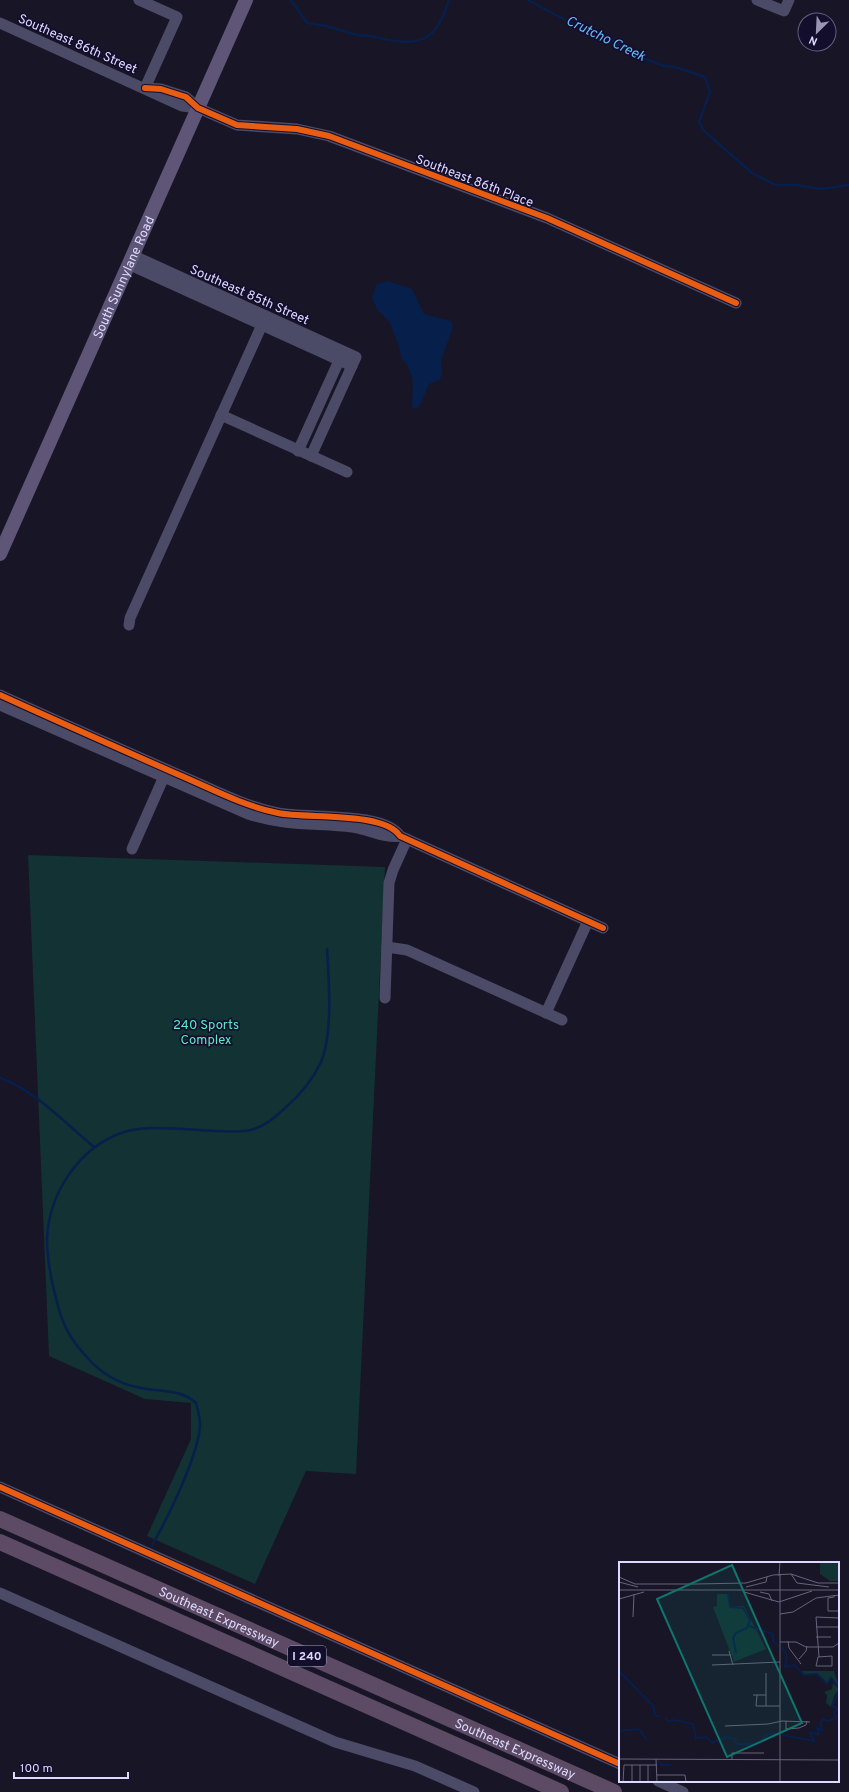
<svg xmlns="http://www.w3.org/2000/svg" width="849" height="1792" font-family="Overpass,sans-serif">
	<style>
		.green { fill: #123234 }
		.water { fill: #071f4b }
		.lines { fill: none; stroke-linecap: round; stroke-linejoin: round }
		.stream { stroke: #071f4b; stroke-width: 2.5 }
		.minor { stroke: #4b4a67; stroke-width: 11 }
		.major { stroke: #5f5577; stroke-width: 14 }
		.highway { stroke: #5d4a65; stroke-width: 16 }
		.cycleway-casing { stroke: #140e2d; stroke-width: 8 }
		.cycleway { stroke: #e95d12; stroke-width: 6 }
		.labels { text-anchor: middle; stroke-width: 3.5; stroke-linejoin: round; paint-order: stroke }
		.shield { fill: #140e2d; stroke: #a19dc0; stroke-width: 1 }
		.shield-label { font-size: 12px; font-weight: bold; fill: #dedaff }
		.street-label { font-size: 13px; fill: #dedaff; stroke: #140e2d }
		.park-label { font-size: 13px; fill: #59ecc7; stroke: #140e2d }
		.water-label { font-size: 14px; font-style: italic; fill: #68baff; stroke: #140e2d }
		.inset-river { fill: none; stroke: #071f4b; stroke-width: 2 }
		.inset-road { fill: none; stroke: #67647d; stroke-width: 1 }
		.view { fill: #0f766e; fill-opacity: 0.15; stroke: #0f766e; stroke-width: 2 }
		.inset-edge { fill: none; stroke: #dedaff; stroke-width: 2 }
	</style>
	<rect width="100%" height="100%" fill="#181526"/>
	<path class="green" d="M28,855l357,12 -29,607 -50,-3 -51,113 -108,-48 44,-97v-36l-46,-4 -96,-43z"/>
	<path class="water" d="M388,281l24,8 12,25 27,7 2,6 -12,33 1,12 -2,8 -11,4 -10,23 -5,2 -2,-4 1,-20 -1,-9 -5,-11 -6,-7 -1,-9 -10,-26 -13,-14 -5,-12 5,-13z"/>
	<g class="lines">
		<g class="stream">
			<path d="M291,0l16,23 19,3 35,10 4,-1c22,4 51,15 69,-4 8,-9 11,-21 15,-31"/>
			<path d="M528,0l41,22 50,22 16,11 29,11 11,1 30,10 5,15 -11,30 4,8 49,43 24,12h20l25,4 28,-4"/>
			<path d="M0,1078c36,13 64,44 94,69"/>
			<path d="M152,1545c15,-25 48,-93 48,-121 0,-7 -2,-14 -4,-21 -14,-14 -36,-11 -55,-15 -22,-4 -42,-16 -56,-33 -19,-20 -25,-38 -31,-65 -4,-16 -7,-33 -7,-51 2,-46 32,-92 77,-107 32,-10 84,2 120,-1 16,-1 31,-13 41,-23 14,-12 28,-29 36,-46 12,-29 8,-83 6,-113"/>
		</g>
		<g class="minor">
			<path d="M139,0l38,17 -32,71"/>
			<path d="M757,0l27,11 5,-11"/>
			<path d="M0,23l182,83 16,2"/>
			<path d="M145,88l16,1 25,8 12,11 39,17 60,4 32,7 218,82 189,85"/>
			<path d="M132,255l224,102 -45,99"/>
			<path d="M128,264l224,102"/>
			<path d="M221,415l126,57"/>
			<path d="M298,451l44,-97"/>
			<path d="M129,625l1,-7 136,-302"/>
			<path d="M0,695c59,27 118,53 177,79 33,14 66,32 101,39 28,6 106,-2 122,23l203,92"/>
			<path d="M0,705l248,109c37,12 67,9 104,13 16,2 34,12 48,9"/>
			<path d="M132,849l34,-77"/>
			<path d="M387,947l20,3 155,70"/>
			<path d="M385,998l4,-115 4,-13 14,-31"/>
			<path d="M546,1013l42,-92"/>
			<path d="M0,1487l620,277"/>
			<path d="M0,1593l335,149 80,24 59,26"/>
			<path d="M658,1781l25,11"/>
		</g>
		<path class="major" id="s1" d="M0,554l246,-554"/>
		<g class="highway">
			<path id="s2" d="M0,1519l614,273"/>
			<path d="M0,1542l561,250"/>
		</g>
		<g class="cycleway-casing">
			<g id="cycleway">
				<path d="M145,88l16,1 25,8 12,11 39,17 60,4 32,7 218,82 189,85"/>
				<path d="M0,695c59,27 118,53 177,79 33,14 66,32 101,39 28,6 106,-2 122,23l203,92"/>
				<path d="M0,1487l620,277"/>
			</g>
		</g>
		<use href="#cycleway" class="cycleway"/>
	</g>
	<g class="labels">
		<rect class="shield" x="288" y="1646" width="38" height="20" rx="3"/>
		<g class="shield-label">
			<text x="307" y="1660">I 240</text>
		</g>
		<g class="street-label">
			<text transform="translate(78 43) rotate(24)" y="5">Southeast 86th Street</text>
			<text transform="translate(475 180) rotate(21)" y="5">Southeast 86th Place</text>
			<text dy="5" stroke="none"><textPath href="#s1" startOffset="303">South Sunnylane Road</textPath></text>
			<text transform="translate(250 294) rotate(24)" y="5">Southeast 85th Street</text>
			<text dy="5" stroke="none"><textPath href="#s2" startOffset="240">Southeast Expressway</textPath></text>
			<text dy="5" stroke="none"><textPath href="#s2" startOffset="564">Southeast Expressway</textPath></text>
		</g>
		<g class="park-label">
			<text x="206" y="1029">240 Sports<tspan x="206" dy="15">Complex</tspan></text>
		</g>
		<g class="water-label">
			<text transform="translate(606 38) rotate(26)" y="5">Crutcho Creek</text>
		</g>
	</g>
	<g transform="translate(619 1562)">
		<rect width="220" height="220" fill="#181526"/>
		<path d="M201,0h19v19h-9l-10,-7zM98,32h12l1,13 14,-1 22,43 -32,13 -21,-55 4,-1zM182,109h33l5,16 -8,-10 -4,6 -10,-9 -13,1zM214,121l6,6 -5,7 -3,11 -5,-4 1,-8 -3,-3 8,-3z" fill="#123234"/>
		<path class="inset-river" d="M109,31l2,14 13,1 7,12 -3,8 -11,5 -3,5 3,15M130,64l24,8v7l5,5M163,85l5,8 -2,12 9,-2 10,10 13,-1 10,10 4,-6 8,10M0,109l35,36 1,8 5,2M46,155l3,4 6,-1 19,4 3,14 10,-1 6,6 14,-6 9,2 2,5h19l5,-1 4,-8 9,-2 4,3M0,169l20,-2 8,11M163,173l32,6 -4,-8 9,1 -2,-6 5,2 -2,-7 3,-4 5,2 8,-3 -2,-6 4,-3 -6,-3 7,-15M39,199l4,4h9"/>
		<path class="inset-road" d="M161,12v186M172,12l6,9 32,4M160,14l1,-14M0,15l16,7h61l50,-1 27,-8 18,-1 27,9h21M0,20l19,5M127,25l20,-5 1,-5M0,28h220M125,30l35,10M141,30l9,2 3,7M216,33l-1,2 -6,1v13h11M0,37l25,-7M160,40l33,-11M161,52l13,-2 23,-14 23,-3M14,55l1,-23M197,65h23M197,75h15M169,79l1,7 12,16M161,80h16l10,5h27l6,-4M110,89l4,14M93,93h19M213,94v10h-16l2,-9zM200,95l-3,-40 23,1M180,97l7,-8 1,-5M93,103l68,-3M147,111v33M134,133h13M138,133l-1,11h24M167,159v8l13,-1 7,-3 1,-4M106,164l43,-2 14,-3 28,1M0,197l220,1M37,197l1,23M113,198v-7h32M13,203v17M21,203v17M29,203v17M38,213h28l1,7M4,220l1,-17h33M161,220v-22"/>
		<path class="view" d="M113,3l70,158 -75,34 -70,-158z"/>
		<rect width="220" height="220" class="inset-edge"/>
	</g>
	<g transform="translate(817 32) rotate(204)"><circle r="19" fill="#140e2d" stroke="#656081"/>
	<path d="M0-3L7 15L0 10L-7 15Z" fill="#9995b3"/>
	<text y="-6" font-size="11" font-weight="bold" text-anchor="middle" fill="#dedaff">N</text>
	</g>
	<path d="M14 1772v6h114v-6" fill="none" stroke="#dedaff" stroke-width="2"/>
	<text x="20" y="1772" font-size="12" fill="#dedaff" stroke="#140e2d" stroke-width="3" paint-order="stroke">100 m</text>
</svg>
